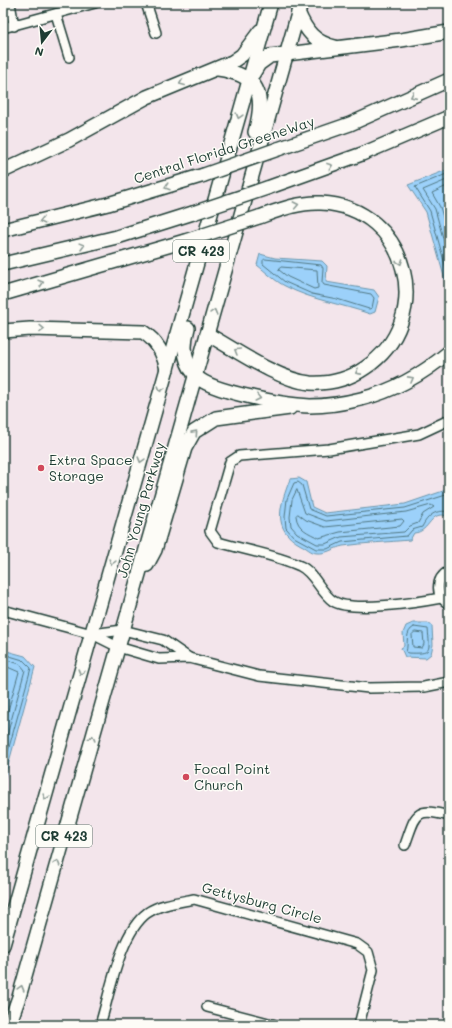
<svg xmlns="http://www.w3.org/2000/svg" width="452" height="1028" font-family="Mali,sans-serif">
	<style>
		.water { fill: #9cd1fa; stroke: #6a96ab }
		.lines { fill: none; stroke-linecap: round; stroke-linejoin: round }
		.shore { stroke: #517883; stroke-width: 1 }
		.minor-casing { stroke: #1f3d34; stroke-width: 12 }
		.highway-casing { stroke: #1f3d34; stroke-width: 16 }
		.minor { stroke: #fdfcf7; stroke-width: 9 }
		.highway { stroke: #fdfcf7; stroke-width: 13 }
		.highway-bridge-casing { stroke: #1f3d34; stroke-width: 16; stroke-linecap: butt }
		.highway-bridge { stroke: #fdfcf7; stroke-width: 13 }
		.oneway { stroke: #8e9c96 }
		.poi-dot { fill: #d1495b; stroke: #fdfcf7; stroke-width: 1.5 }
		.labels { text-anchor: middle; stroke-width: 3; stroke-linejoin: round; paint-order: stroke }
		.shield { fill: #fdfcf7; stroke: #62766e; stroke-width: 1 }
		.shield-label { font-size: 13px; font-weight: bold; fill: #1f3d34 }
		.street-label { font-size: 14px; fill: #1f3d34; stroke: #fdfcf7 }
		.poi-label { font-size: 14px; fill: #1f3d34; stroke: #fdfcf7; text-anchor: start }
	</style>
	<rect width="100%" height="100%" fill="#f3e5eb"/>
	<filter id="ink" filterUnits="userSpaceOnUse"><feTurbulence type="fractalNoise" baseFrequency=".025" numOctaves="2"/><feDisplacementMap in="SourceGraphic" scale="8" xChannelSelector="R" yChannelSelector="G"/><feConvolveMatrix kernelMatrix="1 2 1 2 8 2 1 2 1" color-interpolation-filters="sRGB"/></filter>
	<g filter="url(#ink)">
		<g class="water">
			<path d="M449,169v117l-4,-6 -19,-68 -18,-27z"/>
			<path d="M260,254l15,4 47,3 5,5 -1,16 48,8 5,7 -4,15 -5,2c-28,-10 -59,-14 -85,-28 -10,-5 -19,-14 -28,-21z"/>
			<path d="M299,478l7,4 6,25 13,6 80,-9 44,-15v28c-19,-9 -18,15 -35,16l-4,7c-22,2 -45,3 -67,6 -10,2 -16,8 -26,7 -6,0 -11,-6 -16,-8 -30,-16 -21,-39 -11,-66z"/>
			<path d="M413,623h15l4,3 1,19 -2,9 -5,4 -21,-1 -4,-9 3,-2 -1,-13 3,-7z"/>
			<path d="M3,650l22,6 10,11 -32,117z"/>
		</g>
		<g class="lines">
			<g class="shore">
				<path d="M449,173l-34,14 15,24 19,68"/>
				<path d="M449,179l-26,11 12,19 14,51"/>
				<path d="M449,185l-17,8 8,14 9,31"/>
				<path d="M265,259l56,6 2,3 -1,14 2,3 47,9 3,4 -2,10 -3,1 -32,-10 -25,-5 -27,-12 -22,-18v-3z"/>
				<path d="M281,267l36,3 1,18 -4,1 -26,-12 -9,-7z"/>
				<path d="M297,490l8,23 21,8 80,-9 25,-7 3,2 -11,7 -5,9 -8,3 -6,6 -63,5 -16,7h-8l-20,-11 -6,-7 -1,-9 2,-17z"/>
				<path d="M449,494l-44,14 -79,8 -17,-7 -7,-24 -4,-3 -4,1 -7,16 -2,18 1,11 8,9 22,12h11l15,-7 65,-6 5,-6 10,-3c6,-12 14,-18 27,-15"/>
				<path d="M298,514l8,6 19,7 77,-8 2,2 -4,5 -60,6 -21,6c-10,-5 -22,-9 -23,-22z"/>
				<path d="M414,627l14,2c2,23 4,25 -20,24l-2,-1c3,-9 -2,-20 8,-25z"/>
				<path d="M415,632l8,1 1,11 -2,4 -9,-1 -1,-12z"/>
				<path d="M3,654l20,6 8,8 -28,101"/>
				<path d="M3,659l17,5 5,6 -22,80"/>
				<path d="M3,665l16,7 -16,56"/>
			</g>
			<g class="minor-casing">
				<g id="minor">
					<path d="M10,3l4,23"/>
					<path d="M146,3l10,30"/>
					<path d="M56,14l13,43"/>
					<path d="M3,28l92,-25"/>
					<path d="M449,571c-14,8 -14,25 0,33"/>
					<path d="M441,598c-21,4 -90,15 -108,3 -13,-9 -19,-29 -33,-35 -26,-12 -56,-16 -82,-24l-8,-11 20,-69 9,-6 90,-7 90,-15 30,-14"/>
					<path d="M3,610l89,24 26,13 41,12 30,-1 70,18 110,12 55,-1 25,-5"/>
					<path d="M92,634l31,-4 40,10 26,18"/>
					<path d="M405,845c11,-30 9,-39 44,-29"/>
					<path d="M207,1007l69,18"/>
					<path d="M100,1025c10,-32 20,-92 47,-112 13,-9 32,-11 47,-14l163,45 11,8 5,18 -14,55"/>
				</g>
			</g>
			<g class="highway-casing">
				<g id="highway">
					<path d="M298,12c8,19 16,30 37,35"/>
					<path d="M218,69c41,6 48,25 37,63"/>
					<path d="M253,74l6,-10 11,-8 131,-16 48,-8"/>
					<path d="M278,149l72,-25 99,-44"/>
					<path d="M3,171l66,-31 78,-43 85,-35 10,-7 18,-24"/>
					<path d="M267,188l95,-34 87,-37"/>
					<path d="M3,230l105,-26 96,-29"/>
					<path d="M3,264l114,-27 76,-24"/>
					<path d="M3,294l182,-53"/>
					<path d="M188,328c-5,17 -5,34 8,48 14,16 91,29 114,30 16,0 35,-3 51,-7 33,-8 62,-25 88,-47"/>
					<path d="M3,331l27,-2 113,3c14,9 20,21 24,37"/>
					<path d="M207,334c29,16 71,46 103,49 19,1 39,-4 55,-15 72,-48 44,-161 -44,-165 -22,-1 -42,7 -62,14"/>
					<path d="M147,565l8,-15 30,-102 9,-16 22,-14 74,-10"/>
					<path d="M3,945l268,-942"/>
					<path d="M9,1025l10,-28 282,-994"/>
				</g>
			</g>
			<use href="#minor" class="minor"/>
			<use href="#highway" class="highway"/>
			<g class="highway-bridge-casing">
				<g id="highway-bridge">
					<path d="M204,175l74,-26"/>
					<path d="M193,213l74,-25"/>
					<path d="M185,241l74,-24"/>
				</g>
			</g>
			<use href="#highway-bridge" class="highway-bridge"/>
		</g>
		<defs><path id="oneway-chevron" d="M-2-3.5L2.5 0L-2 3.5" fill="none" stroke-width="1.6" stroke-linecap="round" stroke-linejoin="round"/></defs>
		<g class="oneway">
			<use href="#oneway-chevron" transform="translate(182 83) rotate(158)"/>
			<use href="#oneway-chevron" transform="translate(413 96) rotate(156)"/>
			<use href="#oneway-chevron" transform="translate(239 116) rotate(106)"/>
			<use href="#oneway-chevron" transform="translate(330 166) rotate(-20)"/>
			<use href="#oneway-chevron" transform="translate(167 187) rotate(162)"/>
			<use href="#oneway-chevron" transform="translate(296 205) rotate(-11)"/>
			<use href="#oneway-chevron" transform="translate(42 221) rotate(166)"/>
			<use href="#oneway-chevron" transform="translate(82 246) rotate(-15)"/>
			<use href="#oneway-chevron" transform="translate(400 262) rotate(70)"/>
			<use href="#oneway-chevron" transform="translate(41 283) rotate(-16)"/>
			<use href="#oneway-chevron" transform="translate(214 312) rotate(-74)"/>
			<use href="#oneway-chevron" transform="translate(42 329) rotate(1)"/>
			<use href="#oneway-chevron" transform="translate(237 351) rotate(-150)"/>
			<use href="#oneway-chevron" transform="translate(358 372) rotate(152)"/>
			<use href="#oneway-chevron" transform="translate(411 379) rotate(-29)"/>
			<use href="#oneway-chevron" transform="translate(161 389) rotate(106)"/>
			<use href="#oneway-chevron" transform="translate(258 398) rotate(14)"/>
			<use href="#oneway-chevron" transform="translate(195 433) rotate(-48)"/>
			<use href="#oneway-chevron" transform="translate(141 460) rotate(106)"/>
			<use href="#oneway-chevron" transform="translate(112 562) rotate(106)"/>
			<use href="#oneway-chevron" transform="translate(81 672) rotate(106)"/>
			<use href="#oneway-chevron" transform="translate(92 738) rotate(-74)"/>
			<use href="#oneway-chevron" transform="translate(46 797) rotate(106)"/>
			<use href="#oneway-chevron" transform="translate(57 863) rotate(-74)"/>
			<use href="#oneway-chevron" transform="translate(21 988) rotate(-74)"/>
		</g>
	</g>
	<g class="poi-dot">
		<circle cx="41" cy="468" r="4"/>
		<circle cx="186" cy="777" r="4"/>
	</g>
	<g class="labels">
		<g class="shield">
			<rect x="173" y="240" width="56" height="22" rx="3"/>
			<rect x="36" y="825" width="56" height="22" rx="3"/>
		</g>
		<g class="shield-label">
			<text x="201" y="256">CR 423</text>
			<text x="64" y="841">CR 423</text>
		</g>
		<g class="street-label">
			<text transform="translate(224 150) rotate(-18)" y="5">Central Florida GreeneWay</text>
			<text transform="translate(141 510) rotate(-74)" y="5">John Young Parkway</text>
			<text transform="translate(262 903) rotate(15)" y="5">Gettysburg Circle</text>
		</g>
		<g class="poi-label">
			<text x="49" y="465">Extra Space<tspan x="49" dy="16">Storage</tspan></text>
			<text x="194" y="774">Focal Point<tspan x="194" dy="16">Church</tspan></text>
		</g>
	</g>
	<rect width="452" height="1028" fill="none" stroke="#fdfcf7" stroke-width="16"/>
	<rect x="8" y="8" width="436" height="1012" fill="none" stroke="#1f3d34" stroke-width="1.5" filter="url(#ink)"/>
	<g transform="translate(42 42) rotate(196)" stroke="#fdfcf7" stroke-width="3" paint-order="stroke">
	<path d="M0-3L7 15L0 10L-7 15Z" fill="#1f3d34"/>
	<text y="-6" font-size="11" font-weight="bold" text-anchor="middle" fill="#1f3d34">N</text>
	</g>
</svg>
